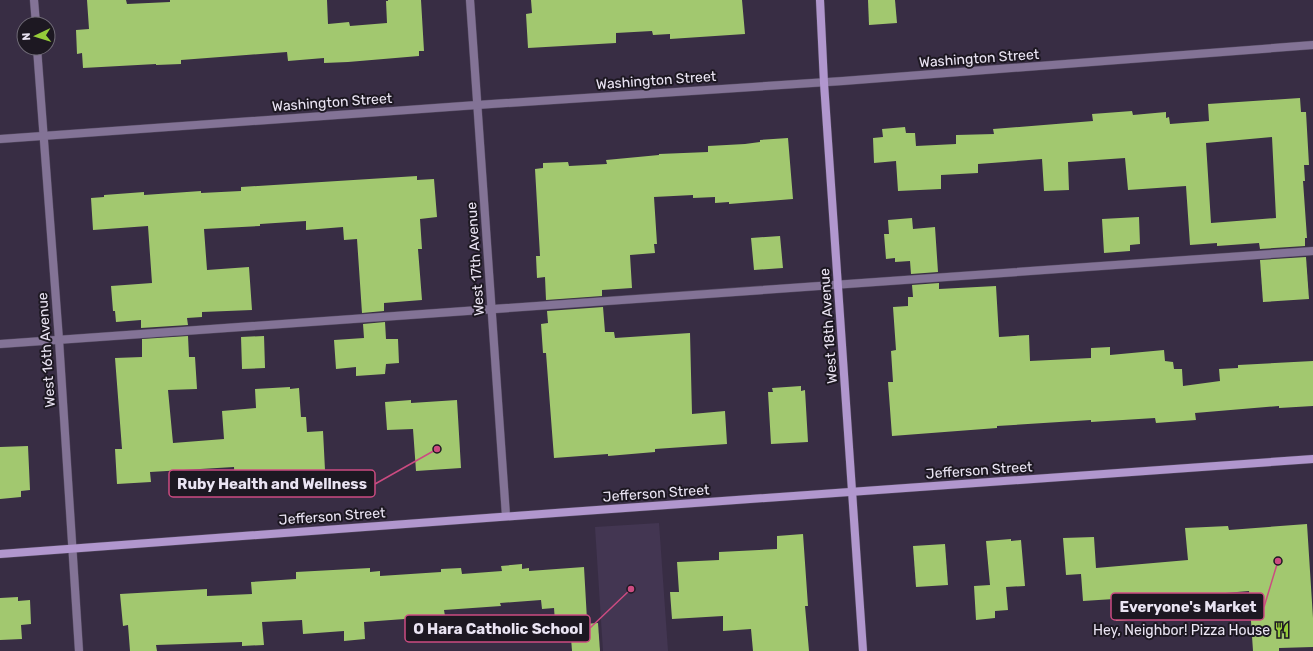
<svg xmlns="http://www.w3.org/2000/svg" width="1313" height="651" font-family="Rubik,sans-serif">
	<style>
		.built { fill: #433652 }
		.building { fill: #a2c86f; fill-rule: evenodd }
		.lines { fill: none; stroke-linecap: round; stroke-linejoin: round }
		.lane-casing { stroke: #544a60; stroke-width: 9 }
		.street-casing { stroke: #544a60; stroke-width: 9 }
		.secondary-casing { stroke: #544a60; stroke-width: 9 }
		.lane { stroke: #837396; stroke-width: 8 }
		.street { stroke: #837396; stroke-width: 8 }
		.secondary { stroke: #b197ce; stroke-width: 8 }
		.labels { text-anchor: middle; stroke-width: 4; stroke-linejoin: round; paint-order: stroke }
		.street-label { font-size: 14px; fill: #eae4f3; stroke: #1d1822 }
		.poi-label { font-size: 14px; fill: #eae4f3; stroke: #1d1822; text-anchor: end }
		.leader { fill: none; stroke: #cc4b81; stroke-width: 1.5 }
		.callout-dot { fill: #cc4b81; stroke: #1d1822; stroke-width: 1.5 }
		.callout { fill: #1d1822; stroke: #cc4b81; stroke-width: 1.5 }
		.callout-label { font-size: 15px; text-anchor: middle; font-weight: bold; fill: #eae4f3 }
	</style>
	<rect width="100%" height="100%" fill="#382d44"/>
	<path class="built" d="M659,523l9,128h-65l-8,-124z"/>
	<g class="building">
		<path d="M87,0h39l1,4 43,-2v-2h157l1,24 21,-2 1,4 37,-3 -1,-22h2v-1h33l3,51h-5v5l-71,6 -24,1v-5l-36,3 -1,-9 -106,8v4l-25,1v-1l-73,4 -1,-15 -5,1 -1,-24 13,-1z"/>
		<path d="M531,0h211l3,34 -75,5v-5l-17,1 -1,-4 -36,2v10l-88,5 -2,-34 6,-1z"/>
		<path d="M868,0h27l2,23 -28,2z"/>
		<path d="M1300,98l1,14h5l3,53h-5l1,16h-2l4,57h-2v8l-45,3 -1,-6 -42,3v-3l-27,2 -4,-59 -58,4 -3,-32 -57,4 1,28 -25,1 -2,-32 -64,5v9l-37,2v14l-43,2 -2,-30 -22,2 -1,-25 10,-1 -1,-8 23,-2 1,6h9l1,13 40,-2v-9l38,-1 -1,-5 100,-8 -1,-7 40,-3 1,4 33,-3v6l3,-1 1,7 39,-3 -1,-17zM1272,137l4,81 -65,5 -5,-80z"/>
		<path d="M788,138l5,61 -64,5v-2l-14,1v-6l-22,1v-3l-39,2 3,47h-3l1,9 -25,2 2,33 -30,2v6l-56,4 -1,-23 -8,1 -1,-22h4l-5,-87 8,-1v-5l25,-1 1,4 38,-2 -1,-4 53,-5v-1l49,-2v-6l37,-2 15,-2v-2z"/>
		<path d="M417,176v4l17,-1 3,38 -17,2 2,30h-4l4,51 -38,3v8l-22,2 -5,-74 -13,1 -1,-13 -37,3v-9l-46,3v2l-56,3 3,41 42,-3 3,43 -50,2v5l-15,1 1,7 -47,3v-8l-25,2 -1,-11h-2l-2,-25 41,-3 -4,-57 -55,4 -2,-32 13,-1v-2l40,-3v3l57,-4v2l40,-2v-4z"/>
		<path d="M1139,217l1,27 -10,1v6l-26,2 -2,-34z"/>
		<path d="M912,218l1,11 22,-2 3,45 -27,2 -1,-13 -15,1v-4l-9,1 -2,-25h5l-1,-14z"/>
		<path d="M780,236l3,32 -29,2 -3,-32z"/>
		<path d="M1306,257l3,42 -46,3 -3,-42z"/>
		<path d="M939,283v6l57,-3 3,51 30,-2 1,26 61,-3v-10l19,-1v8l54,-5 1,11 8,1 1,7h8l1,17 37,-5 -1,-12 19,-1v-3l75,-4v45l-34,2v-2l-84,7 1,7 -40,3 -1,-5 -64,4v-2l-94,6v2l-105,8 -4,-54h5l-2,-31 5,-1 -3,-43 15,-1v-9h5l-1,-12z"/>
		<path d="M603,307l2,25h9l1,6 75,-5 2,81 33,-3 2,33 -72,5v3l-47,4v-2l-54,4 -8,-105h-3l-2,-29 7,-1 -1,-12z"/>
		<path d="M385,322l1,17h12l1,24 -13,1 -1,10 -29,2v-9l-20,2 -2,-29 30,-2 -1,-14z"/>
		<path d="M188,336l1,21h6l2,32 -29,1 5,53 51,-4 -2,-28 34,-3 -1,-19 35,-2v2l9,-1 2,29h5l1,15 16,-1 2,39 -56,3 1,12 -35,2 -1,-20 -84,5 1,10 -34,2 -2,-35h7l-7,-91 27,-1v-18z"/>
		<path d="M264,336l1,32 -23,1 -1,-32z"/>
		<path d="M801,386v5l4,-1 3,52 -37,2 -3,-52h5l-1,-4z"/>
		<path d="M411,400v3l46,-3 4,68 -45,3 -3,-42 -26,1 -2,-28z"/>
		<path d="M28,446l2,44 -9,1v6l-21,2v-52z"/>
		<path d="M1307,524l6,94v29l-34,1v3h-26l-4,-60 -71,6 2,19 -64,5 -2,-22 -31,2 -2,-27 -15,1 -3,-37 31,-1 2,31 92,-8 -3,-32 43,-2 1,4z"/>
		<path d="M803,534l5,72h-3l4,45h-56l-2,-22 -28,2v-15l-51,3 -2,-27h9l-2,-30 42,-2v-8l58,-3v-13z"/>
		<path d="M1011,539v2l10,-1 4,46 -19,1 2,23 -13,1v7l-19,2 -2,-34 16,-1 -4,-44z"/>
		<path d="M945,544l3,41 -32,2 -3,-41z"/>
		<path d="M522,564v5l7,-1v3l55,-4 3,53 -32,2 -1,-14 -12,1 -1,-9 -41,3 1,3 -57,4 1,6 -81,6 1,17 -21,2v-10l-41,3 -1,-14 -40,2 2,23 -22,1v-4l-86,3 1,6h-27l-2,-26 -5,1 -3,-32 87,-5v7l45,-2 -1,-12 45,-3v-7l74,-4v4l10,-1v5l61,-4v-3l20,-1 1,6 40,-3 -1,-5z"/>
		<path d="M18,597v4l12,-1 1,24 -10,1 1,14 -22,1v-42z"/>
		<path d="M598,623l2,28h-28l-2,-26z"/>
	</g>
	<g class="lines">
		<g class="lane-casing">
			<path id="lane" d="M0,344l1313,-93"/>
		</g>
		<g class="street-casing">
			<g id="street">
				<path d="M34,0l2,24"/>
				<path d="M470,0l36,516"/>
				<path d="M37,48l22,292 20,311"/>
				<path d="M0,139l477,-34 366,-24 470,-36"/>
			</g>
		</g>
		<g class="secondary-casing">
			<g id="secondary">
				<path d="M820,0l4,83 39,568"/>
				<path d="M0,554l569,-42 744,-53"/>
			</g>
		</g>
		<use href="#lane" class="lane"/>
		<use href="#street" class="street"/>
		<use href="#secondary" class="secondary"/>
	</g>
	<defs>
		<g id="restaurant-bare" transform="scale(1.2)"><path d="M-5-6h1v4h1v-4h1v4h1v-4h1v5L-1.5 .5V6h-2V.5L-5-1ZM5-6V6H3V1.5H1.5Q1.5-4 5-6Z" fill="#96cc3a" stroke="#1d1822" stroke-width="2.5" paint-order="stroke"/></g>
	</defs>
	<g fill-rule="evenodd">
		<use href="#restaurant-bare" x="1282" y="630"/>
	</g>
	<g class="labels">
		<g class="street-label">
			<text transform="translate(979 58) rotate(-4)" y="5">Washington Street</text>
			<text transform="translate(656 80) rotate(-4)" y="5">Washington Street</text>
			<text transform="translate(332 102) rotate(-4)" y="5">Washington Street</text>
			<text transform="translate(475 259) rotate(-94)" y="5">West 17th Avenue</text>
			<text transform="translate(828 326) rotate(-94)" y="5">West 18th Avenue</text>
			<text transform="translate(46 350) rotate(-94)" y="5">West 16th Avenue</text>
			<text transform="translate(979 470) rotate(-4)" y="5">Jefferson Street</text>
			<text transform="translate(656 493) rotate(-4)" y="5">Jefferson Street</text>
			<text transform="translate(332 516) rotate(-4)" y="5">Jefferson Street</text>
		</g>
		<g class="poi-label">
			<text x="1270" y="635">Hey, Neighbor! Pizza House</text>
		</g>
	</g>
	<path class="leader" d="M437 449L375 484M1278 561L1264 607M631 589L590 628"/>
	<g class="callout-dot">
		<circle cx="437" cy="449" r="4"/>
		<circle cx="1278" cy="561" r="4"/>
		<circle cx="631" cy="589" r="4"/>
	</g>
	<g class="callout">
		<rect x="169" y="470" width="206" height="27" rx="4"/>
		<rect x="1111" y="593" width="153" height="27" rx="4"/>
		<rect x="405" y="615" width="185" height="27" rx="4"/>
	</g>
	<g class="callout-label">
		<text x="272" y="489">Ruby Health and Wellness</text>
		<text x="1188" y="612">Everyone's Market</text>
		<text x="498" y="634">O Hara Catholic School</text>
	</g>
	<g transform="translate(36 36) rotate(266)"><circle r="19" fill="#1d1822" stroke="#6f6a76"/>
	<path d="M0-3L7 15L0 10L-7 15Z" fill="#96cc3a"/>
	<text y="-6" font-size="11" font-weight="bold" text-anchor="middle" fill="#eae4f3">N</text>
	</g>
</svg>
